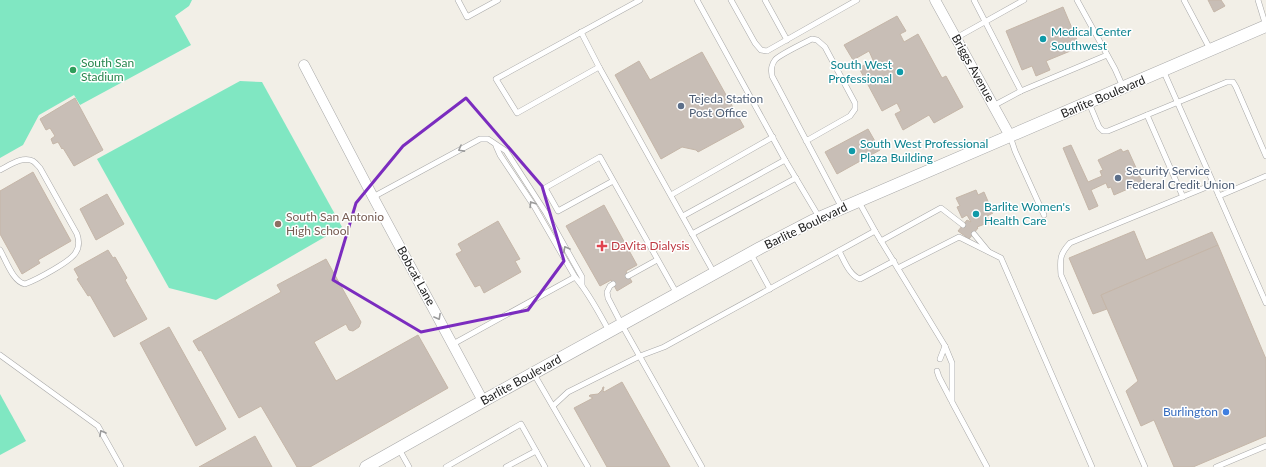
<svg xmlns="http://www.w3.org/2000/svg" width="1266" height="467" font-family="Lato,sans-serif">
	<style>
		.pitch { fill: #80e7c2 }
		.building { fill: #c8beb6; stroke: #c5b6a8 }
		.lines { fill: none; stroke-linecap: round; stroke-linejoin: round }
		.service-casing { stroke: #a8a8a8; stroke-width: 6 }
		.minor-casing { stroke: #a8a8a8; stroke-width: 11 }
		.tertiary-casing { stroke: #a8a8a8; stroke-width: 13 }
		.service { stroke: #fff; stroke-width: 5 }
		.minor { stroke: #fff; stroke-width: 10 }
		.tertiary { stroke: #fff; stroke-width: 12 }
		.oneway { stroke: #9b9b9b }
		.marked { fill: none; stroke: #7b2cbf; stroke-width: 3; stroke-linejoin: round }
		.culture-dot { fill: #0f9aa8; stroke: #fff; stroke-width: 1.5 }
		.leisure-dot { fill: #2e9e5b; stroke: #fff; stroke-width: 1.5 }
		.service-dot { fill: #5c6f8a; stroke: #fff; stroke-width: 1.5 }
		.education-dot { fill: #8d6e63; stroke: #fff; stroke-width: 1.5 }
		.health-dot { fill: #e0444e; stroke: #fff; stroke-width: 1.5 }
		.shop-dot { fill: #3f7fe0; stroke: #fff; stroke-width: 1.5 }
		.labels { text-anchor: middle; stroke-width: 3; stroke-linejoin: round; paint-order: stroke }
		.culture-label { font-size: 12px; fill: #0d838f; stroke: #fff; text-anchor: start }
		.leisure-label { font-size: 12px; fill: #27864d; stroke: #fff; text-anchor: start }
		.street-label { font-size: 12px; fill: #212121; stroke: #fff }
		.service-label { font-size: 12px; fill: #4e5e75; stroke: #fff; text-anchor: start }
		.education-label { font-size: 12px; fill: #785e54; stroke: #fff; text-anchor: start }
		.health-label { font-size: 12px; fill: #be3a42; stroke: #fff; text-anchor: start }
		.shop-label { font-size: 12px; fill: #366cbe; stroke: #fff; text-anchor: end }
	</style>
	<rect width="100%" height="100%" fill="#f2efe7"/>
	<g class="pitch">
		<path d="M0,0h192l-3,6 -14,10 16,29 -111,60 -6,-10 -35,20 -16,30 -23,13z"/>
		<path d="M240,81l22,1 80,145 -126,73 -47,-12 -72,-129z"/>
		<path d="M0,394l26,47 -26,14z"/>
	</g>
	<g class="building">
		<path d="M1208,0h13l4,6 -11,6z"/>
		<path d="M1063,7l17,40 -34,14 4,9 -14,6 -4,-10 -10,4 -16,-39z"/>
		<path d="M897,16l9,15 -6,3 4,8 14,-8 24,44 4,-2 17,31 -29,16 -5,-8 -26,15 -8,-16 6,-3 -4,-8 -15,8 -23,-43 14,-8 -4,-9 -16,9 -9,-15z"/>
		<path d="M702,52l42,75 -46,25 -2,-2 -14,-3 -21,12 -46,-84 24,-14 11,19z"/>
		<path d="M75,98l28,52 -29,16 -11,-18 -1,1 -4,-7 -5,2 -2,-5 4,-3 -5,-8 -4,2 -6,-11z"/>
		<path d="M868,129l12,21 -43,24 -12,-22z"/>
		<path d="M1071,145l17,37 14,-6 -2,-5 3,-1 -5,-10 23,-11 2,3 5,-2 14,31 -6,3 1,1 -23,10 -3,-8 -3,1 -2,-5 -15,7 7,16 -9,4 -26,-62z"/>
		<path d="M33,172l38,69 -33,19 2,3 -18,11 -22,-40v-43z"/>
		<path d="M976,190l2,5 6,-3 9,21 -6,3 3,6 -13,5 1,1 -9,11 -11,-8 9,-11 4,2 -4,-7 -5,3 -5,-11 3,-1 -4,-8z"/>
		<path d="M107,194l17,30 -28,16 -16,-31z"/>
		<path d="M604,205l33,60 -11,6 6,11 -15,9 -6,-11 -11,6 -34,-60z"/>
		<path d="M498,221l22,38 -5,2 6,11 -37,21 -4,-8 -5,2 -19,-33 6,-3 -4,-7z"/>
		<path d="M1134,231l12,29 66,-28 6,13 -117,50 6,14 -14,5 -24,-56z"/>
		<path d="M1218,245l48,114v77l-73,31h-19l-20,-47 -13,6 -15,-35 12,-10 -37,-86z"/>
		<path d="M108,250l5,8 2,-1 12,21 -2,2 22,39 -33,18 -24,-42 -2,1 -11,-17 2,-1 -5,-9z"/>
		<path d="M326,259l35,63 -2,5 -6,4 -4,-1 -3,-6 -32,18 22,39 82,-46 30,53 -138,79h-13l-36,-61 -22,12 -38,-68 -2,1 -6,-10 88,-49 -4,-7z"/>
		<path d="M169,327l57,102 -30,17 -56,-103z"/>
		<path d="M622,382l48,85h-63l-33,-59 19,-10 -4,-2 1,-1 8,-1 4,-4 1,-3h1l-1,4 1,1z"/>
		<path d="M255,436l17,31h-73z"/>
	</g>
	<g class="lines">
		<g class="service-casing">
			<g id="service">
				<path d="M458,0l9,17 31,-17"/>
				<path d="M640,0l-144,79 21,34 82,-46 115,206"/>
				<path d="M697,0l88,160 34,57"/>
				<path d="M731,0l24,43 6,7 6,1 90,-51"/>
				<path d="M765,0l22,40"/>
				<path d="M974,0l47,91 86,-36"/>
				<path d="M1077,0l38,69 8,18"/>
				<path d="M1184,0l26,49"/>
				<path d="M1258,0l8,26"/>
				<path d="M581,32l18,35"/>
				<path d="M956,38l68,-38"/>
				<path d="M1163,70l56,126 47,-20"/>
				<path d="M1089,103l10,24 4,4h5l119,-49h6l3,5 30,69"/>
				<path d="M993,106l28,-15"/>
				<path d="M1147,115l36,82"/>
				<path d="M1010,136l5,15 29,64"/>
				<path d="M806,141l44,-25 5,-7v-6l-30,-56 -8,-7 -5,-1c-8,4 -33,16 -37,21 -4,5 -4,11 -3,16l70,132"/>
				<path d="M496,146l4,9 34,51 41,71c14,16 24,36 34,54"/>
				<path d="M0,170c10,-5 22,-14 33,-9 3,2 5,5 7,7l37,66c2,6 3,12 -1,18 -4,9 -40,28 -51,32 -12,-2 -19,-24 -25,-34"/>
				<path d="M613,181l-55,30 -13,-23 55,-31 77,137"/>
				<path d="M671,195l102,-58"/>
				<path d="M1219,196l47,107"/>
				<path d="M373,197l107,-58h8l18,12 40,62 36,64v8"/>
				<path d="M859,202l16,29"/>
				<path d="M683,216l102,-56"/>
				<path d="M692,234l104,-56"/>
				<path d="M974,234l14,17"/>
				<path d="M881,241l60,-33 22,17"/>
				<path d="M839,251c5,9 10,24 21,28l34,-18"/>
				<path d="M751,254l19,35"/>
				<path d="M898,268l61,-31 42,21 91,209"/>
				<path d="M628,276l29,-16"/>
				<path d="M613,284l-3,2 -3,6 1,6 14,27 80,142"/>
				<path d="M453,344l122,-67"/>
				<path d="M0,355l98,71 23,41"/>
				<path d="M940,359l5,-13"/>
				<path d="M937,371l2,6 12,23"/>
				<path d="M534,374l54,93"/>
				<path d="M553,406l15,-14 72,-36 24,-9 211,-116 70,115 7,17v39l35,65"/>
				<path d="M399,449l10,18"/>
				<path d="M446,467l75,-43 24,43"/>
				<path d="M506,467l30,-16"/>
				<path d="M1145,467l-84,-192c-1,-15 -2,-20 9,-32l144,-59"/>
				<path d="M1216,467l50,-21"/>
			</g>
		</g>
		<g class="minor-casing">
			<g id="minor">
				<path d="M935,0l75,136"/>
				<path d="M304,65l69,132 110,204"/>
			</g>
		</g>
		<g class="tertiary-casing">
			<path id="tertiary" d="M366,467l117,-66 194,-107 83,-46 52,-27 454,-195"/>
		</g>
		<use href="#service" class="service"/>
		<use href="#minor" class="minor"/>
		<use href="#tertiary" class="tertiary"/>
	</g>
	<defs><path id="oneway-chevron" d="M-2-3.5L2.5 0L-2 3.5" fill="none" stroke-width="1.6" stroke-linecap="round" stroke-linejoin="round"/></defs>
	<g class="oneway">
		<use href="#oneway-chevron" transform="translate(461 149) rotate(151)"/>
		<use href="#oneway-chevron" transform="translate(532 204) rotate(-122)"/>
		<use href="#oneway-chevron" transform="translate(566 249) rotate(-119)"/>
		<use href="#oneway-chevron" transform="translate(438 317) rotate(61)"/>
		<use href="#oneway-chevron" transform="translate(102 433) rotate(-119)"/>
	</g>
	<path class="marked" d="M466,98l76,88 22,75 -36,49 -107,22 -88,-52 23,-77 47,-57z"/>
	<g class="culture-dot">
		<circle cx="1043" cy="39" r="4"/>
		<circle cx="900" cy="72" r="4"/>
		<circle cx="852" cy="151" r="4"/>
		<circle cx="976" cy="214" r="4"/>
	</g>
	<circle class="leisure-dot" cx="73" cy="70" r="4"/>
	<g class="service-dot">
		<circle cx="681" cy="106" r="4"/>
		<circle cx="1118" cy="178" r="4"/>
	</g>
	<circle class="education-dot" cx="278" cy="224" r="4"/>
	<path class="health-dot" d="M600 240h4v4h4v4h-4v4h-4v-4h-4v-4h4z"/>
	<circle class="shop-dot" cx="1226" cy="412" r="4"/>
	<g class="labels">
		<g class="culture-label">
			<text x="1051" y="36">Medical Center<tspan x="1051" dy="14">Southwest</tspan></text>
			<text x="892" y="69" text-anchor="end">South West<tspan x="892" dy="14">Professional</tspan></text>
			<text x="860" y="148">South West Professional<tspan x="860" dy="14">Plaza Building</tspan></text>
			<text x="984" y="211">Barlite Women's<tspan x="984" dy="14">Health Care</tspan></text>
		</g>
		<g class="leisure-label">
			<text x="81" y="67">South San<tspan x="81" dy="14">Stadium</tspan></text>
		</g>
		<g class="street-label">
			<text transform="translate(973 68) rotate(61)" y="4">Briggs Avenue</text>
			<text transform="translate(1103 97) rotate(-23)" y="4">Barlite Boulevard</text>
			<text transform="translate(806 226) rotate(-26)" y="4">Barlite Boulevard</text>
			<text transform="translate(416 276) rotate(61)" y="4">Bobcat Lane</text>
			<text transform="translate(521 380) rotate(-29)" y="4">Barlite Boulevard</text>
		</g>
		<g class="service-label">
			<text x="689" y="103">Tejeda Station<tspan x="689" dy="14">Post Office</tspan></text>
			<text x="1126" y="175">Security Service<tspan x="1126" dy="14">Federal Credit Union</tspan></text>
		</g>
		<g class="education-label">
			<text x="286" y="221">South San Antonio<tspan x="286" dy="14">High School</tspan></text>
		</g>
		<g class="health-label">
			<text x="611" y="250">DaVita Dialysis</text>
		</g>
		<g class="shop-label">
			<text x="1218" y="416">Burlington</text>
		</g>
	</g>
</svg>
